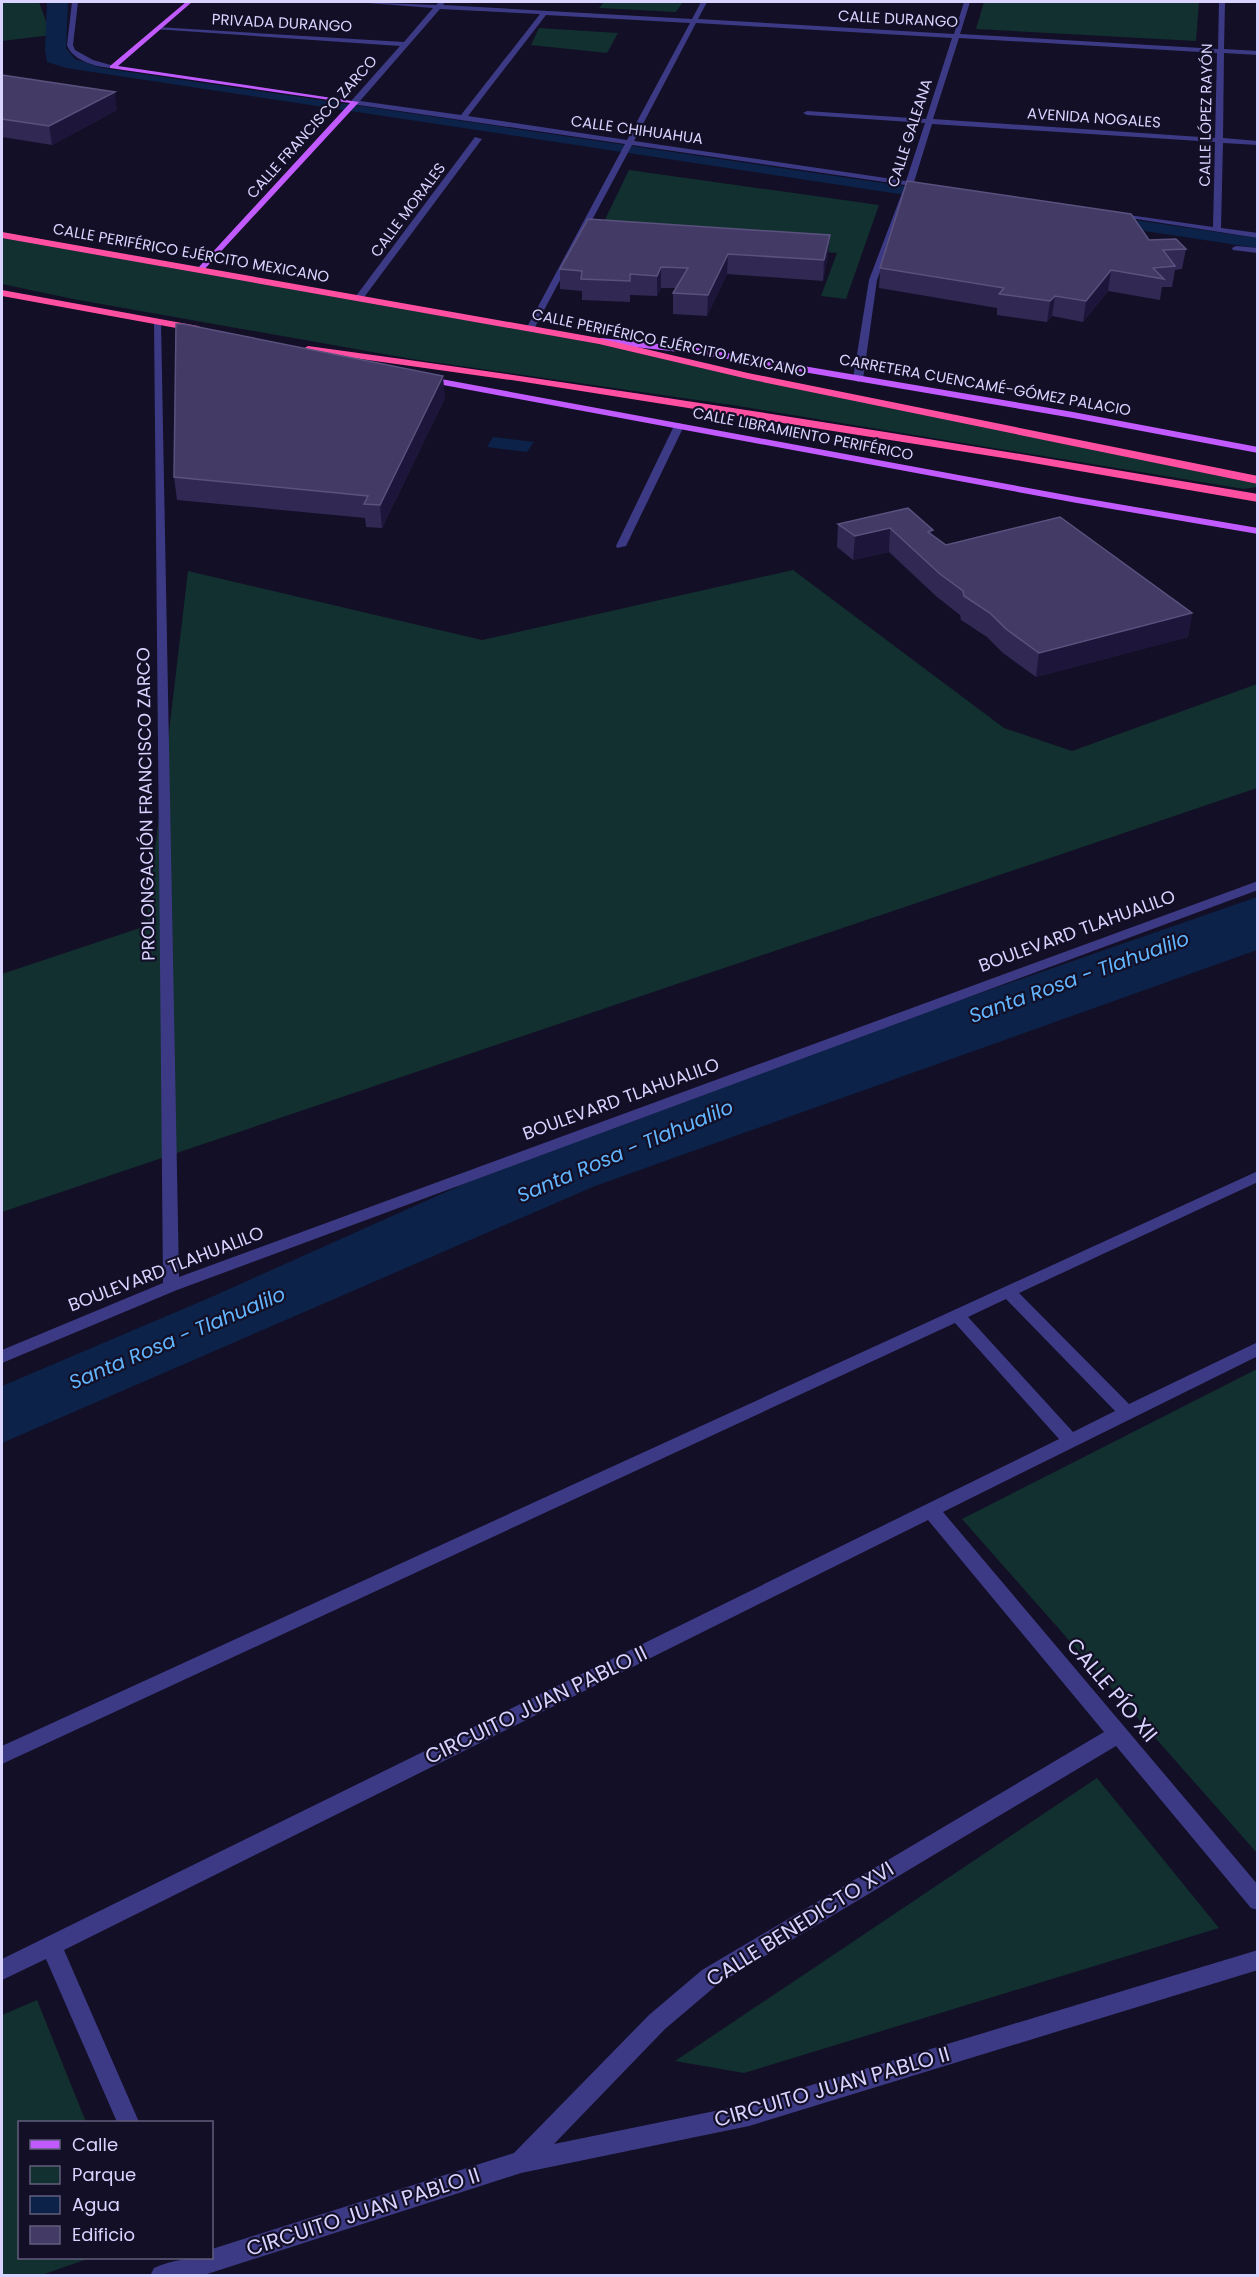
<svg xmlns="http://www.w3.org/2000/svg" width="1259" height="2277" font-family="Poppins,sans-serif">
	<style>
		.green { fill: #12302f }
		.water { fill: #0c2248 }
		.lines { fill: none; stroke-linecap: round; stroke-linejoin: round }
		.minor { fill: #3d3a85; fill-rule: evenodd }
		.major { fill: #c25bff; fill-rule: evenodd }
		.highway { fill: #ff4fa3; fill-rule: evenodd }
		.wall { fill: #312854 }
		.shaded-wall { fill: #1d163a }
		.building { fill: #433a66; stroke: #5a527e; stroke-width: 1.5 }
		.labels { text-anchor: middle; stroke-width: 4.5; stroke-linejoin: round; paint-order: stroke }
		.far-street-label { font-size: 15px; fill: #d9d4ff; stroke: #130f26 }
		.street-label { font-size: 18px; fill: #d9d4ff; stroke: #130f26 }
		.water-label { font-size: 20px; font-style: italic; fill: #62b6ff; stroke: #130f26 }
		.near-street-label { font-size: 21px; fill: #d9d4ff; stroke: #130f26 }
	</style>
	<rect width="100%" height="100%" fill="#130f26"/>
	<g class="green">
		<path d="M2,2h37l12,33 -49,6z"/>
		<path d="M604,2h79l-7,10 -77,-4z"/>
		<path d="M984,2h215l-3,39 -220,-12z"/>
		<path d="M539,28l79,5 -11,20 -76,-8z"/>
		<path d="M629,170l250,35 -33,94 -25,-3 16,-43 -239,-19z"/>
		<path d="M2,232l593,111 662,139v5l-13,2 -512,-84 -320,-46 -339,-60 -71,-15z"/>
		<path d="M793,570l211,158 68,23 185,-67v104l-1255,424v-238l144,-48 42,-355 294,69z"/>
		<path d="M1257,1369v484l-295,-334z"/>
		<path d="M1097,1778l122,150 -475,145 -69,-12z"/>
		<path d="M37,2000l49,122h-66v136h70l-48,17h-40v-260z"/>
	</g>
	<g class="water">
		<path d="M47,2h21l-2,46 9,11 27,9 1155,170v10l-1191,-180 -19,-6 -2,-12z"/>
		<path d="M493,437l41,5 -7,10 -40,-5z"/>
		<path d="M1257,897v53l-662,236 -593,257v-57l207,-88 371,-166z"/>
	</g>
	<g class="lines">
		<g class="minor">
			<path d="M72,2h6l-5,43 2,5 18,10 21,6v2c-15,0 -42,-7 -47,-23z"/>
			<path d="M355,2l81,3 3,-3h6l-2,3 249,14 9,-17h6l-9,17 256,15 10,-32h6l-10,32 258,15 1,-47h6l-1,47 34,2v4l-34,-2 -1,85 35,3v4l-35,-2 -2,85 37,5v5l-147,-23 4,-2 98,14 2,-85 -283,-18 -18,58 15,4 -4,2 -13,-2 -35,94 -14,99 -5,3 -5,-3 16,-99 36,-95 -273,-40 -98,184 -7,2 -1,-2 99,-185 -273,-40v-4l48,-54 -246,-17 3,-2 247,15 29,-34zM440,9l100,5 -79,101 -101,-14zM546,15l144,8 -63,117 -159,-24zM696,23l256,15 -26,81 -119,-8 -4,2 4,2 118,8 -19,58 -272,-40zM959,38l258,15 -2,85 -282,-19z"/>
			<path d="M475,137l7,2 -120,161h-6v-4z"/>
			<path d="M1236,246l22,2v5l-25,-3 -1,-2z"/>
			<path d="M154,320l7,2 18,955 1079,-396v9l-1081,400 -175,73v-13l161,-67z"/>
			<path d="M679,423l5,3 -58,120 -9,2 -1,-2 58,-120z"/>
			<path d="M1258,1171v11l-239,111 110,111 129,-62v14l-315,156 315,373v25l-7,-2 -135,-162 -398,238 -53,45 -111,115 195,-40 509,-154v20l-509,156 -228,47 -320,103h-51l4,-8c20,-9 36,-10 58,-10v-9l302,-96 135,-138 53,-45 402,-238 -176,-212 -864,430 75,172h-22l-71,-163 -44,21v-21l1057,-520 -104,-116 -953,441v-18zM1006,1299l109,112 -42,21 -105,-115z"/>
		</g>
		<g class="major">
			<path d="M186,2h6l-74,64 241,36 -158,171 -4,-3 1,-2 152,-165 -240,-35v-2z"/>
			<path d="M601,338l97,10 375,64 185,35v6l-185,-35 -375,-64 -100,-11 -1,-2z"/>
			<path d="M425,376l652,121 181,31v6l-181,-31 -655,-122v-4z"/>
		</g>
		<g class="highway">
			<path d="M2,232l597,106 149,35 510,103v8l-510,-105 -149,-35 -597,-106z"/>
			<path d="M2,290l196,36 5,3 -5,3 -196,-36z"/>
			<path d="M308,346c317,43 634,94 950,148v8l-248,-43 -492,-78 -214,-30 -1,-2z"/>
		</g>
	</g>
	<g class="wall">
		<path d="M2,75l115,35 -65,35 -50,-8z"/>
		<path d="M588,219l240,36 -5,26 -96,-7 -20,42 -34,-2v-21l3,-5h-15l-4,8 -27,-1v7l-48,-2v-9l-22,-2v-20z"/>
		<path d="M1149,240l37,9 -4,20 -7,1 -3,17h-10l-2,13 -52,-9 -25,31 -31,-6 -5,6 -50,-7v-7l-118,-20 1,-20z"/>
		<path d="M445,398l-63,130 -16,-1 -1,-9 -188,-18 -3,-23z"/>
		<path d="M908,508l25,27 13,10 246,68 -4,24 -152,40 -33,-24 -16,-16 -26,-17 -1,-5 -23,-18 -48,-45 -36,8 -16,-13 1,-23z"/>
	</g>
	<g class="shaded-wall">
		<path d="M115,92l2,18 -65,35 -3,-19z"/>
		<path d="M830,235l-2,20 -5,26 1,-21z"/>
		<path d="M728,254l-1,20 -20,42 1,-21z"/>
		<path d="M661,267v21l-4,8v-20z"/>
		<path d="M1111,270l-3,21 -25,31 3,-21z"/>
		<path d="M1055,296l-3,20 -5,6 3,-21z"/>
		<path d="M443,376l2,22 -63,130 -2,-23z"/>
		<path d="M890,528l-1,24 -36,8 2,-24z"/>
		<path d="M1192,613l-4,24 -152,40 3,-24z"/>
	</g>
	<g class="building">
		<path d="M2,75l113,17 -66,34 -47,-7z"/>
		<path d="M907,181l224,33 18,26 27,-1 10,10 -23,1 12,16 -22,2 11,11 -53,-9 -25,31 -31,-5 -5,5 -51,-7 5,-6 -124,-20z"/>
		<path d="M588,219l242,16 -6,25 -96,-6 -20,41 -35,-2 15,-25 -27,-1 -4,9 -27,-2v7l-49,-2 1,-8 -22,-2z"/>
		<path d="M176,324h7l260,52 -63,129 -16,-1 4,-8 -194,-19z"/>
		<path d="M908,508l25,22 -5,2 18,13 114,-28 132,96 -153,40 -33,-24 -16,-16 -26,-17 -1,-5 -23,-17 -50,-46 -35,8 -17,-12z"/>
	</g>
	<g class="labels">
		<g class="far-street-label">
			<text transform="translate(898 19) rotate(3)" y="5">CALLE DURANGO</text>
			<text transform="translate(282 23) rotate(3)" y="5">PRIVADA DURANGO</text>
			<text transform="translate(1206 115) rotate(-89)" y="5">CALLE LÓPEZ RAYÓN</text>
			<text transform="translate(1094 118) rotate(4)" y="5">AVENIDA NOGALES</text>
			<text transform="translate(312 127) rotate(-48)" y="5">CALLE FRANCISCO ZARCO</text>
			<text transform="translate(637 130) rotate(8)" y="5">CALLE CHIHUAHUA</text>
			<text transform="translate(910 133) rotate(-72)" y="5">CALLE GALEANA</text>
			<text transform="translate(408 210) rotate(-53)" y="5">CALLE MORALES</text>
			<text transform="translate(191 253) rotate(10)" y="5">CALLE PERIFÉRICO EJÉRCITO MEXICANO</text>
			<text transform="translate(669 343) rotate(12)" y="5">CALLE PERIFÉRICO EJÉRCITO MEXICANO</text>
			<text transform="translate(985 385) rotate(10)" y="5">CARRETERA CUENCAMÉ-GÓMEZ PALACIO</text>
			<text transform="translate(803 434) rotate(11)" y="5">CALLE LIBRAMIENTO PERIFÉRICO</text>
		</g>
		<g class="street-label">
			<text transform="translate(146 804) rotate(-91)" y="6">PROLONGACIÓN FRANCISCO ZARCO</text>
			<text transform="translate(1077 931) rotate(-20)" y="6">BOULEVARD TLAHUALILO</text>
			<text transform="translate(621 1099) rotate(-20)" y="6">BOULEVARD TLAHUALILO</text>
			<text transform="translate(166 1269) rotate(-21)" y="6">BOULEVARD TLAHUALILO</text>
		</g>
		<g class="water-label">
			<text transform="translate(1079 977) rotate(-20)" y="7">Santa Rosa - Tlahualilo</text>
			<text transform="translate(625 1151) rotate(-23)" y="7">Santa Rosa - Tlahualilo</text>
			<text transform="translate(177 1338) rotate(-23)" y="7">Santa Rosa - Tlahualilo</text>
		</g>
		<g class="near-street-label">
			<text transform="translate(1112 1690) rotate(50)" y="7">CALLE PÍO XII</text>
			<text transform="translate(536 1705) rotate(-26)" y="7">CIRCUITO JUAN PABLO II</text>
			<text transform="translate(800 1924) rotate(-32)" y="7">CALLE BENEDICTO XVI</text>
			<text transform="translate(832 2087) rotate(-16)" y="7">CIRCUITO JUAN PABLO II</text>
			<text transform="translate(363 2212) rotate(-18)" y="7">CIRCUITO JUAN PABLO II</text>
		</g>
	</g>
	<rect width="1259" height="2277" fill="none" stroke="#d9d4ff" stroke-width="6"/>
	<rect x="18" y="2121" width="195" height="138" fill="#130f26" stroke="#625e7d" stroke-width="1.5"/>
	<rect x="30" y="2140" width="30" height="9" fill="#c25bff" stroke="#625e7d" stroke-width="1.5"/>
	<text x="72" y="2151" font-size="18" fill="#d9d4ff">Calle</text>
	<rect x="30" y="2166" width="30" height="18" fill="#12302f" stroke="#625e7d" stroke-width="1.5"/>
	<text x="72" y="2181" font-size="18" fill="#d9d4ff">Parque</text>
	<rect x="30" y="2196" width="30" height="18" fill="#0c2248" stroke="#625e7d" stroke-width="1.5"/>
	<text x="72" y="2211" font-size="18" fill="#d9d4ff">Agua</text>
	<rect x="30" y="2226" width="30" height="18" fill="#433a66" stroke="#625e7d" stroke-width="1.5"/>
	<text x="72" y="2241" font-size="18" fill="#d9d4ff">Edificio</text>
</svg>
